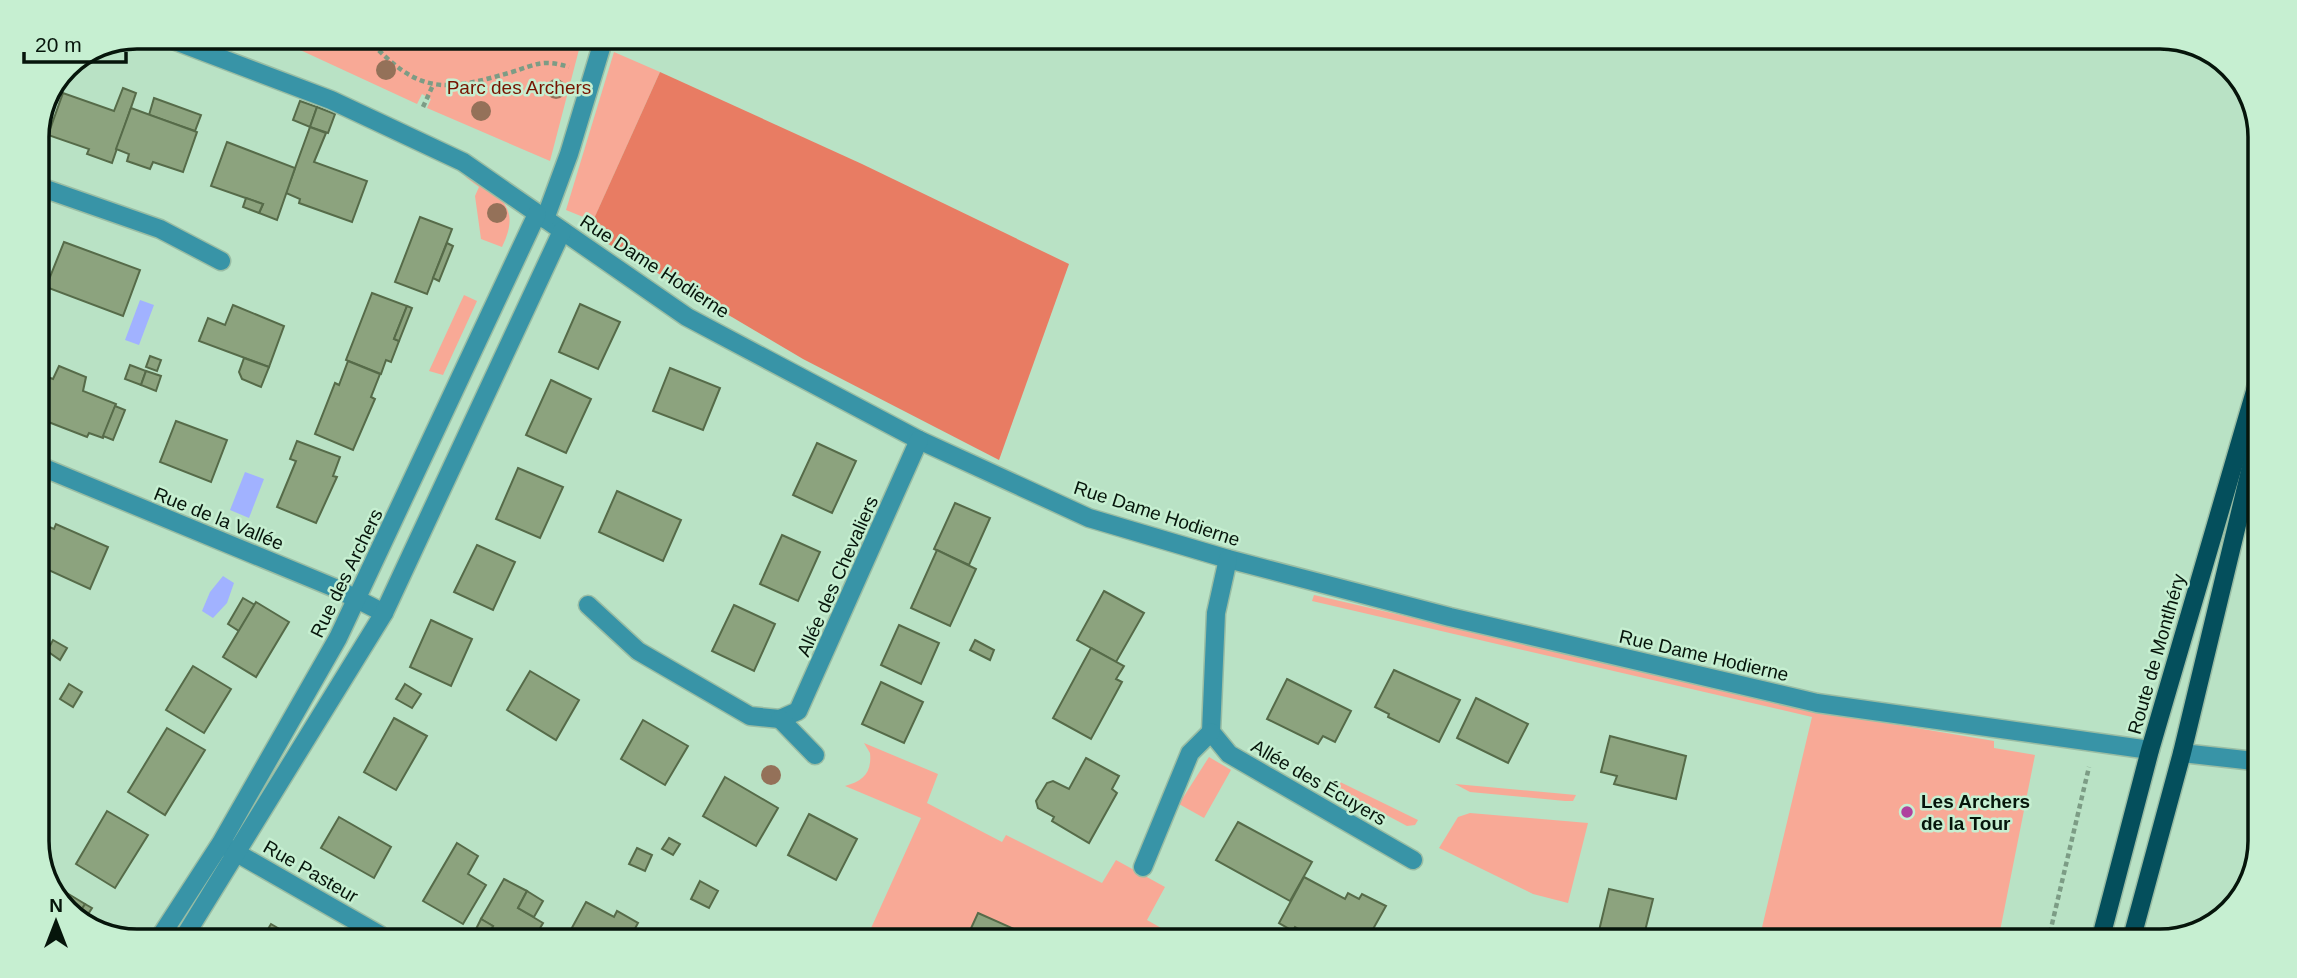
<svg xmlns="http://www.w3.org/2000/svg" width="2297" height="978" font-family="Arial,sans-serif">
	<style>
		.green { fill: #f8a996 }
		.forest { fill: #e87c63 }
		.water { fill: #a1b2ff }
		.building { fill: #8ca37e; stroke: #566b49; stroke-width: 2 }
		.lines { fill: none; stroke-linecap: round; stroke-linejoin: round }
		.minor-casing { stroke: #99bda4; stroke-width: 21 }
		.major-casing { stroke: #99bda4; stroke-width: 21 }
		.path { stroke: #7c9c85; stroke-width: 4.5; stroke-dasharray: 5 3.5; stroke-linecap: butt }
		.minor { stroke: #3894a7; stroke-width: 18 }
		.major { stroke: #044f5c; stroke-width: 18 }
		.tree { fill: #947159 }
		.poi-dot { fill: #af409e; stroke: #c6efd1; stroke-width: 2.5 }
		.labels { text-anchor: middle; stroke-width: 5; stroke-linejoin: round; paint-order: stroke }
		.park-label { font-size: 19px; fill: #761400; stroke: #c6efd1 }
		.street-label { font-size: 19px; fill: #06150b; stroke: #c6efd1 }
		.poi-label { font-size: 19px; font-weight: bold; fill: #06150b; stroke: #c6efd1; text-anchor: start }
		.rim { fill: none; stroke: #06150b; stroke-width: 3.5 }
	</style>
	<rect width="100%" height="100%" fill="#b9e2c5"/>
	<g class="green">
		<path d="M272,37l310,1 -32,123 -123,-53 4,-9 -9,-5 -5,10z"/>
		<path d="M614,52l46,20 -67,149 -27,-11z"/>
		<path d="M464,176c33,17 59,29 38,71l-21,-8 -6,-43 4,-9z"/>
		<path d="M464,295l13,6 -34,74 -14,-4z"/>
		<path d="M1314,595l501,116 179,30v7l41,7 -37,186 -239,-1 53,-223 -500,-116z"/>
		<path d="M864,743l74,31 -11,29 75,39 4,-7 96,48 14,-23 49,27 -18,33 32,18 -147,-1 -54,-24 -11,24h-100l54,-119 -76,-32c18,-5 27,-13 25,-33z"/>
		<path d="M1209,757l22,13 -27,48 -25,-14z"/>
		<path d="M1336,780l82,40 -3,5 -8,1 -73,-39z"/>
		<path d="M1455,784l121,11 -3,6h-8l-95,-9z"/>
		<path d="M1470,813l118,10 -20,80 -35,-9 -94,-46 19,-31z"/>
	</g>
	<path class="forest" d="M660,72l202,92 207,100 -70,196 -196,-101 -215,-127z"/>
	<g class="water">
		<path d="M140,300l14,5 -15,40 -14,-5z"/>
		<path d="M245,472l19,7 -15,39 -19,-8z"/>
		<path d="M223,576l11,7 -7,20 -14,15 -11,-7 8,-19z"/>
	</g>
	<g class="building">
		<path d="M123,88l13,5 -24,70 -25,-9 2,-5 -41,-14 15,-42 51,18z"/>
		<path d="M154,98l47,17 -6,16 -46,-16z"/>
		<path d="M300,101l17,6 -7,20 -17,-7z"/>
		<path d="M317,107l18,7 -7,19 -18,-6z"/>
		<path d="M131,108l66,24 -14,40 -30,-10 -3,7 -23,-8 2,-7 -13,-5z"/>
		<path d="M310,127l16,6 -12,29 53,19 -15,41 -53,-19 1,-4 -14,-6z"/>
		<path d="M227,142l68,26 -18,52 -18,-7 4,-9 -52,-18z"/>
		<path d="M246,198l17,6 -4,9 -16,-6z"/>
		<path d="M420,217l32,12 -25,65 -32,-12z"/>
		<path d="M64,242l76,28 -17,46 -77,-29z"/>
		<path d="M447,243l6,3 -14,35 -6,-3z"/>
		<path d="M372,293l35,13 -13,33 5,2 -8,21 -5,-2 -5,14 -35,-14z"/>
		<path d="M580,304l40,18 -22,47 -39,-17z"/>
		<path d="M233,305l51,21 -15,41 -70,-26 9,-23 17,7z"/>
		<path d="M407,306l5,2 -13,33 -5,-2z"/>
		<path d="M150,356l11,4 -4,11 -11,-4z"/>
		<path d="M244,358l25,9 -8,20 -19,-8 -3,-7z"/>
		<path d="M348,361l32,13 -9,23 4,2 -22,51 -38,-16 20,-51 4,2z"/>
		<path d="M130,365l16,6 -5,14 -16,-6z"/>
		<path d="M59,366l27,11 -3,14 33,13 -13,34 -14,-5 -2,4 -49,-19 -1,-45 16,6z"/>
		<path d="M670,368l50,20 -17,42 -50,-19z"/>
		<path d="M146,371l15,5 -5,15 -15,-6z"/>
		<path d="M551,380l40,19 -25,54 -40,-18z"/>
		<path d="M115,406l10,4 -12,30 -10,-4z"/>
		<path d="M176,421l51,19 -16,42 -51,-20z"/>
		<path d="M297,441l43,16 -7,19 4,1 -21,46 -39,-16 19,-46 -6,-2z"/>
		<path d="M817,443l39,18 -24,52 -39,-18z"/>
		<path d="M518,468l45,19 -23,51 -44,-19z"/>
		<path d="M617,491l64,29 -18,41 -64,-29z"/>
		<path d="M955,503l35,15 -21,47 -35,-16z"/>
		<path d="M40,523l14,6 2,-5 52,23 -18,42 -50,-23 -3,7v-42z"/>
		<path d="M782,535l38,17 -22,49 -38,-17z"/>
		<path d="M477,545l38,17 -22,48 -39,-18z"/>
		<path d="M937,550l39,19 -26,57 -39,-18z"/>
		<path d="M1104,591l40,22 -28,49 -39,-22z"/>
		<path d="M243,598l12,7 -16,26 -11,-7z"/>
		<path d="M256,602l33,20 -33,55 -33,-20z"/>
		<path d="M734,605l41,19 -21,47 -42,-20z"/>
		<path d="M431,620l41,19 -21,47 -41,-19z"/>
		<path d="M899,625l40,18 -18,41 -40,-19z"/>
		<path d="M53,640l14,8 -7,12 -13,-9z"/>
		<path d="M975,640l19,10 -4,10 -20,-10z"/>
		<path d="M1091,648l33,18 -8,13 6,3 -31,57 -38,-21z"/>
		<path d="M193,666l38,23 -27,44 -38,-23z"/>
		<path d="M1394,670l66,30 -21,42 -51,-25 1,-3 -14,-7z"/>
		<path d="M530,671l49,29 -23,40 -49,-30z"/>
		<path d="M1287,679l64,32 -16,31 -12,-6 -5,8 -51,-25z"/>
		<path d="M881,682l42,20 -19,41 -42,-19z"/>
		<path d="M69,684l13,8 -9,15 -13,-8z"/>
		<path d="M405,684l16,10 -9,14 -16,-9z"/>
		<path d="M1476,698l52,26 -20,39 -51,-25z"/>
		<path d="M394,718l33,18 -31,54 -32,-18z"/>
		<path d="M643,720l45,26 -23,39 -44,-26z"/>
		<path d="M167,728l38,22 -40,65 -37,-23z"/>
		<path d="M1610,736l76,20 -10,43 -62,-15 3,-8 -16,-4z"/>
		<path d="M1086,758l33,18 -7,13 5,4 -28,50 -37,-22 2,-4 -16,-9 -2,-7 11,-18 6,-2 16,8z"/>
		<path d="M725,777l53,31 -22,38 -53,-30z"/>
		<path d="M107,811l41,24 -33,53 -39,-24z"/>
		<path d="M809,814l48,25 -21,41 -48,-25z"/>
		<path d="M339,817l52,30 -17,31 -53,-30z"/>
		<path d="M1238,822l74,40 -22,39 -74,-41z"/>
		<path d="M669,838l11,6 -7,11 -11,-6z"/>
		<path d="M457,843l21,13 -10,18 18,11 -23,39 -40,-23z"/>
		<path d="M637,848l15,7 -7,16 -16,-7z"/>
		<path d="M1304,877l41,22 3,-6 11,6 3,-5 24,12 -18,32h-52l-21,-11 -2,4 -14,-8z"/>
		<path d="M504,879l23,12 -9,17 25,15 -7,12h-48l5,-9 -12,-7z"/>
		<path d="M700,881l18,10 -9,17 -18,-9z"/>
		<path d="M52,884l33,20 -8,13 -20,-15z"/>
		<path d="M1609,889l44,10 -10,40h-46z"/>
		<path d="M527,891l16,10 -9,16 -16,-9z"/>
		<path d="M586,902l28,15 3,-6 21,12 -7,13 -63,-1z"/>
		<path d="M85,904l7,4 -9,14 -6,-5z"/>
		<path d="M978,913l54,24h-65z"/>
		<path d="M481,919l12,7 -5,9h-15z"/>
		<path d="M271,924l17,10h-23z"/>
	</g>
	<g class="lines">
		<g class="minor-casing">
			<g id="minor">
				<path d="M165,37l166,63 132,62 224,155 232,123 170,78 139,41 222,58 367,86 333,47"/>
				<path d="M37,186l123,43 61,32"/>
				<path d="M545,219l24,-65 32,-106"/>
				<path d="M37,465l298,123 49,25"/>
				<path d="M1228,559l-12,54 -5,119 18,22 184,106"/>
				<path d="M588,605l50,46 112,65 30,3 18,-8 121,-271"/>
				<path d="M780,719l35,36"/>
				<path d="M2182,753l72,8"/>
				<path d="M228,848l152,87"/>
				<path d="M1143,867l47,-114 21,-21"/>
				<path d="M162,934l59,-91 117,-205 199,-424"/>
				<path d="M186,934l198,-321 178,-382"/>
			</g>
		</g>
		<g class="major-casing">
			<g id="major">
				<path d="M2100,941l50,-191 108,-369"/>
				<path d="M2131,941l51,-188 75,-311"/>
			</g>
		</g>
		<g class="path">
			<path d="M367,38c52,57 76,54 145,34 25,-8 31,-13 57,-5"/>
			<path d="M423,107l10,-22"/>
			<path d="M2048,941l41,-174"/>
		</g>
		<use href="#minor" class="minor"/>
		<use href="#major" class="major"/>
	</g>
	<g class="tree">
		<circle cx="386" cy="70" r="10"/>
		<circle cx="556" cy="89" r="10"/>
		<circle cx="481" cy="111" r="10"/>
		<circle cx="497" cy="213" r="10"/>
		<circle cx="771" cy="775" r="10"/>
	</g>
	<circle class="poi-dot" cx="1907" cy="812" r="7"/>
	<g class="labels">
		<g class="park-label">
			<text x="519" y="94">Parc des Archers</text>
		</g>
		<g class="street-label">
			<text transform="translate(655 266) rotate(33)" y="7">Rue Dame Hodierne</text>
			<text transform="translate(1157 513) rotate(18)" y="7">Rue Dame Hodierne</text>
			<text transform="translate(219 518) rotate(22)" y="7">Rue de la Vallée</text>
			<text transform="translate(346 573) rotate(-64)" y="7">Rue des Archers</text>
			<text transform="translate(837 576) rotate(-66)" y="7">Allée des Chevaliers</text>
			<text transform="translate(2156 654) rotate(-74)" y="7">Route de Montlhéry</text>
			<text transform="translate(1704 655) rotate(13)" y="7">Rue Dame Hodierne</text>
			<text transform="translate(1319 782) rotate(30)" y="7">Allée des Écuyers</text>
			<text transform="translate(311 871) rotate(30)" y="7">Rue Pasteur</text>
		</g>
		<g class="poi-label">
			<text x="1921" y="808">Les Archers<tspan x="1921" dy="22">de la Tour</tspan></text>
		</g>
	</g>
	<path d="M0 0H2297V978H0ZM137 49H2160A88 88 0 0 1 2248 137V841A88 88 0 0 1 2160 929H137A88 88 0 0 1 49 841V137A88 88 0 0 1 137 49Z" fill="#c6efd1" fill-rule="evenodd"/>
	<path class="rim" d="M137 49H2160A88 88 0 0 1 2248 137V841A88 88 0 0 1 2160 929H137A88 88 0 0 1 49 841V137A88 88 0 0 1 137 49Z"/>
	<g transform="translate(56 922)" stroke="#c6efd1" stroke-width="5" paint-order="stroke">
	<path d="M0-5L12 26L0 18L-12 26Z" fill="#06150b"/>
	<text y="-10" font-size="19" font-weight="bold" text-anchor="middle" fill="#06150b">N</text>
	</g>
	<path d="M24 52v10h102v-10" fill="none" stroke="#06150b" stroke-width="3.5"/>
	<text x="35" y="52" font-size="21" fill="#06150b" stroke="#c6efd1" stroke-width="5" paint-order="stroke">20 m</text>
</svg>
